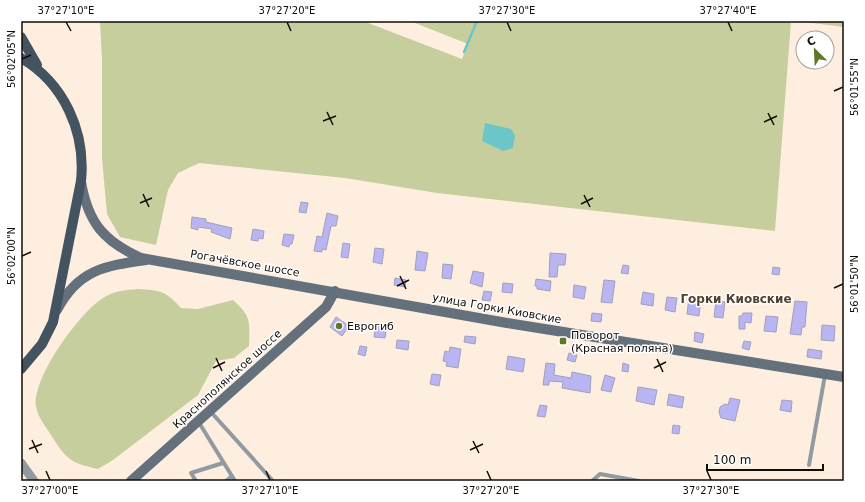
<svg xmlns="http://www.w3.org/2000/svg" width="865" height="502" font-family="'DejaVu Sans',sans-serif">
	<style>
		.green { fill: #c6ce9d }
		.water { fill: #6cc5c7 }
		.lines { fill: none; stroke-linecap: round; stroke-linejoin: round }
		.stream { stroke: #6cc5c7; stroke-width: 2.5 }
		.building { fill: #b8b5f2; stroke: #a1a1b8 }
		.service { stroke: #919aa1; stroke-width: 4 }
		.tertiary { stroke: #919aa1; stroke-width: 9 }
		.secondary { stroke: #64707b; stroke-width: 10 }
		.primary { stroke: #445360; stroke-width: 10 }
		.ticks { fill: none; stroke: #130d07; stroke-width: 1.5 }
		.poi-dot { fill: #5f7728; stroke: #fff; stroke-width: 1.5 }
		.labels { text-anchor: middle; stroke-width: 3; stroke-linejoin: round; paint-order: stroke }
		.street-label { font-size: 11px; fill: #130d07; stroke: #fff }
		.poi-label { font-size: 11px; fill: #130d07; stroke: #fff; text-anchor: start }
		.neighbourhood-label { font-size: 12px; font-weight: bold; fill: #514131; stroke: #fff }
		.neatline { fill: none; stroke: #130d07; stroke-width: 1.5 }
		.ticks-label { font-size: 10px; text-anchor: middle; fill: #130d07 }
	</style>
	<rect width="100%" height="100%" fill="#feeedf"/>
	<g class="green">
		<path d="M100,21h263l99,38 6,-15 -58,-23h381l-16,210 -338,-38 -92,-15 -146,-15 -21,10 -10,17 -12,55 -36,-8 -13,-23 -5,-56v-98z"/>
		<path d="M796,21h48v6z"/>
		<path d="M138,289c22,1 28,2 43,19l17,1 35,-9c18,16 17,22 16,46l-15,12 -18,3 -18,34 -85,65 -15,9c-28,-6 -32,-10 -47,-34 -5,-8 -14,-19 -15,-29 -4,-28 44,-94 67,-108 10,-7 23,-8 35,-9z"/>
	</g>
	<path class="water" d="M485,123l26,6 4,6 -2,13 -10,3 -21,-10z"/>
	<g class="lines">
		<path class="stream" d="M464,52l13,-31"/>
	</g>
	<g class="building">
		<path d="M301,202l7,1 -2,10 -7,-1z"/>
		<path d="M327,213l11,3 -2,10h-5l-5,24 -4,-1v3l-8,-1 3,-15 5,1z"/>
		<path d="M192,217l14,2v3l26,6 -2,11 -19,-7 1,-3 -14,-2v3l-7,-2z"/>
		<path d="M253,229l11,2 -1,8 -4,-1 -1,3 -7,-1z"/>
		<path d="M284,234l10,1 -2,9h-2l-1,3 -7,-2z"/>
		<path d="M343,243l7,1 -2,14 -7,-1z"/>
		<path d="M375,248l9,1 -2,15 -9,-2z"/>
		<path d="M417,251l11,2 -3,18 -10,-1z"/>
		<path d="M550,253l16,1 -1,11h-7l-1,12h-8z"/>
		<path d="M443,264l10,1 -2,14 -9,-1z"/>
		<path d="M623,265l6,1 -1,8 -7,-1z"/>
		<path d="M773,267l7,1 -1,7 -7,-1z"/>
		<path d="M473,271l11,2 -2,14 -12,-4z"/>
		<path d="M395,278l11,2 -1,7 -11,-2z"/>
		<path d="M536,279l15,2 -1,10 -13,-2v-3h-2z"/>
		<path d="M604,280l11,1 -3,22 -11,-1z"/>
		<path d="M503,283l10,1 -1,9 -10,-1z"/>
		<path d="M574,285l12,2 -2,12 -11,-2z"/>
		<path d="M484,291l8,1 -2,9 -8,-1z"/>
		<path d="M643,292l11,2 -1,12 -12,-2z"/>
		<path d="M667,297l10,1 -2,14 -10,-2z"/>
		<path d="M689,297l12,2 -2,17 -12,-2z"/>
		<path d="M716,301l9,1 -2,16 -9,-1z"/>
		<path d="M795,301l12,1 -2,25h-3l-1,8 -11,-1z"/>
		<path d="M592,313l10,1 -1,8 -10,-1z"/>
		<path d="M743,313h9l-1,10 -6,-1v7h-6v-13h3z"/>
		<path d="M766,316l12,1 -2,15 -12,-1z"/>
		<path d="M336,317l13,9 -7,10 -12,-9z"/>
		<path d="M376,324l11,1 -2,13 -11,-1z"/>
		<path d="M822,325l13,1 -1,15 -13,-1z"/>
		<path d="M695,332l9,2 -2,9 -8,-2z"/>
		<path d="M465,336l11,1 -1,7 -11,-2z"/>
		<path d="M397,340l12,1 -1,9 -12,-2z"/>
		<path d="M744,341l7,1 -2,8 -7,-2z"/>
		<path d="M360,346l7,1 -2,9 -7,-2z"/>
		<path d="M450,347l11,2 -3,19 -12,-2 1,-4 -4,-1 2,-10 4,1z"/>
		<path d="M808,349l14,2 -1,8 -14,-2z"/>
		<path d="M569,353l8,2 -2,7 -8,-2z"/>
		<path d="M508,356l17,3 -2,13 -17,-3z"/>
		<path d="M546,363l9,1 -1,11 17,3 1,-6 19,4 -1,17 -28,-5 1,-6 -14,-1v4h-6z"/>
		<path d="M623,363l6,2 -1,7 -6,-1z"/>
		<path d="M432,374l9,1 -2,11 -9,-2z"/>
		<path d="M605,375l10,3 -4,14 -10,-2z"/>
		<path d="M638,387l19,3 -3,15 -18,-4z"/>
		<path d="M669,394l15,3 -2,11 -15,-3z"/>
		<path d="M730,398l10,2 -5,21 -14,-3 -2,-6 1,-5 5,-3 3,1z"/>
		<path d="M782,400l10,1 -1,11 -11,-2z"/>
		<path d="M540,405l7,1 -2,11 -8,-1z"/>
		<path d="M673,425l7,1 -1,8 -7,-1z"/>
	</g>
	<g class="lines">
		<g class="service">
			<path d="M210,411l63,70"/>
			<path d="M198,421l37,60"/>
			<path d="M809,465l16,-90"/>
			<path d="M196,481l-5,-8 32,-10"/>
			<path d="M226,481l6,-5"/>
			<path d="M592,481l8,-7 39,7"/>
		</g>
		<path class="tertiary" d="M21,463l13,18"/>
		<g class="secondary">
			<path d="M81,182c7,40 22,59 60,76l366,65 337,54"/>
			<path d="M57,310c21,-40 47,-44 89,-50"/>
			<path d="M131,481l195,-174 9,-16"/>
		</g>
		<g class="primary">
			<path d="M21,37l16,28"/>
			<path d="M21,58c43,25 65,74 60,123l-28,141 -11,22 -21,25"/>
		</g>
	</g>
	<path class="ticks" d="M66,22l5,9M287,22l4,9M507,22l4,9M728,22l4,9M22,59l9,-4M834,91l9,-4M327,112l6,13M768,113l6,12M323,121l13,-5M764,122l13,-6M143,194l6,13M584,195l6,12M140,203l12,-5M581,204l12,-6M22,256l9,-4M400,276l6,13M397,286l12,-6M834,288l9,-4M216,358l6,13M657,359l6,13M213,368l12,-6M654,368l12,-6M32,440l6,13M473,441l6,12M29,449l13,-5M470,450l13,-6M46,471l4,9M266,471l4,9M487,471l4,9M707,471l4,9"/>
	<g class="poi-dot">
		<circle cx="339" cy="326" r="4"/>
		<rect x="559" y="337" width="8" height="8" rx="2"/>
	</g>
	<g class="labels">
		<g class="street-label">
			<text transform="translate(245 263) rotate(10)" y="4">Рогачёвское шоссе</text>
			<text transform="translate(497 308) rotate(10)" y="4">улица Горки Киовские</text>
			<text transform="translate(227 379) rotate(-42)" y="4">Краснополянское шоссе</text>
		</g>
		<g class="poi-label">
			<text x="347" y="330">Еврогиб</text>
			<text x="571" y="339">Поворот<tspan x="571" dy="13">(Красная поляна)</tspan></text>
		</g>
		<g class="neighbourhood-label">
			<text x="736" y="303">Горки Киовские</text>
		</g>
	</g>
	<rect width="865" height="502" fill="none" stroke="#ffffff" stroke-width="44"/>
	<g transform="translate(815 50) rotate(336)"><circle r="19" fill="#ffffff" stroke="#a19e9c"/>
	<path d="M0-3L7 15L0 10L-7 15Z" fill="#5f7728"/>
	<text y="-6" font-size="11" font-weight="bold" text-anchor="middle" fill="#130d07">С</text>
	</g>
	<path d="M707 464v6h116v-6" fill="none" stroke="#130d07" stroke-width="2"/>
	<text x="713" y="464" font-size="12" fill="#130d07" stroke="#ffffff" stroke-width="3" paint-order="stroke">100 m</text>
	<rect x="22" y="22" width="821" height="458" class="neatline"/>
	<g class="ticks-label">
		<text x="66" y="14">37°27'10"E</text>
		<text x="287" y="14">37°27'20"E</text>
		<text x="507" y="14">37°27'30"E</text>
		<text x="728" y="14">37°27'40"E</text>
		<text transform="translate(11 59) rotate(-90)" y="4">56°02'05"N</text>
		<text transform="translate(854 87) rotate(-90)" y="4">56°01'55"N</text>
		<text transform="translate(11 256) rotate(-90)" y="4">56°02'00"N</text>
		<text transform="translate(854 284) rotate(-90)" y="4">56°01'50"N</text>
		<text x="50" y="494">37°27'00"E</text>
		<text x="270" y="494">37°27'10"E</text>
		<text x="491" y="494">37°27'20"E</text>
		<text x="711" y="494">37°27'30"E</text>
	</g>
</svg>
